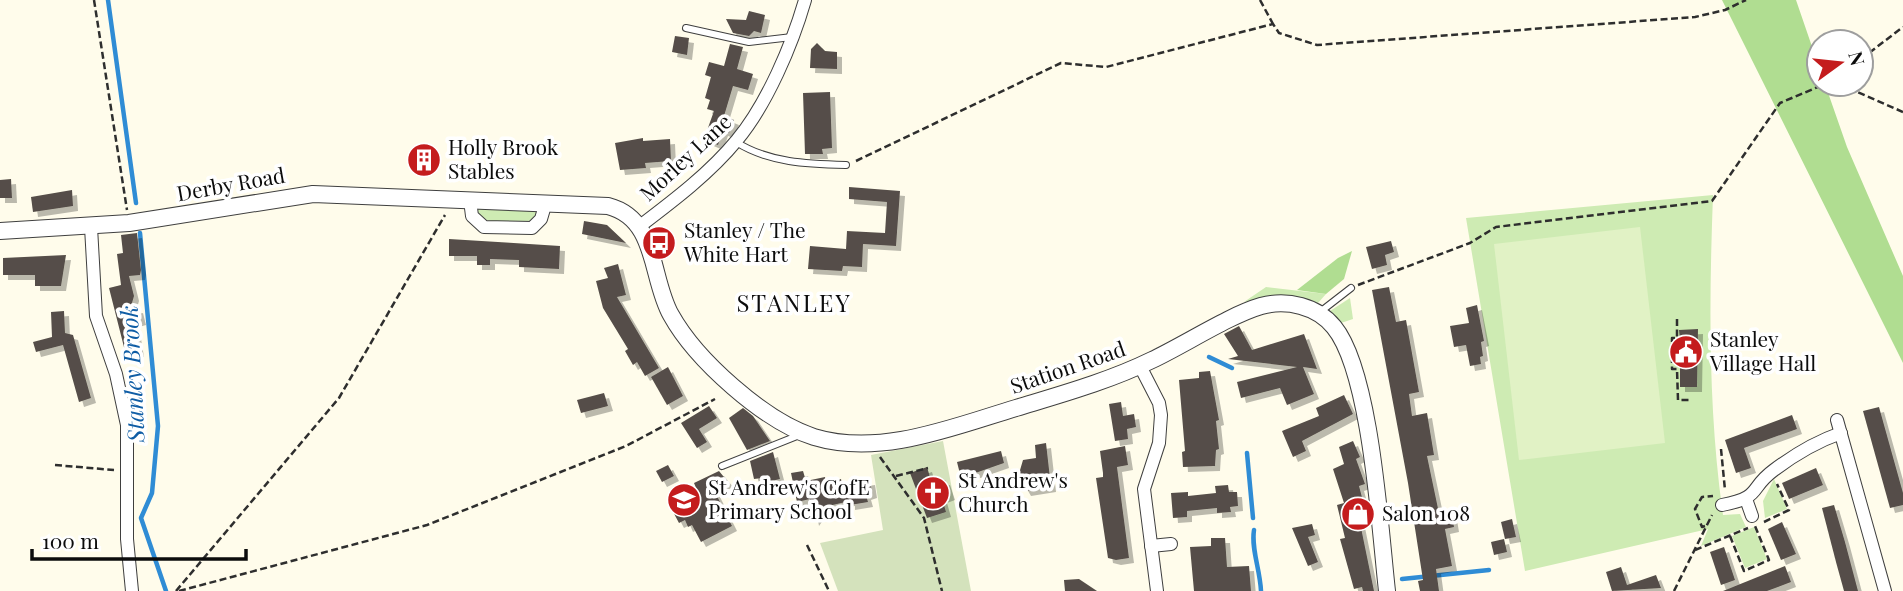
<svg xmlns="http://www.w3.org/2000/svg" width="1903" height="591" font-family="'Playfair Display',serif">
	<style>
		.green { fill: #ceebb3 }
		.forest { fill: #b0dd91 }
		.cemetery { fill: #d4e2bc }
		.pitch { fill: #e1f2c5 }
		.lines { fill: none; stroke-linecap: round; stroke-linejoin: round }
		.stream { stroke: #2f8cd5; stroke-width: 4.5 }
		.building { fill: #554e48; filter: url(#shadow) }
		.service-casing { stroke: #3f3f3f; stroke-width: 8 }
		.minor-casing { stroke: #3f3f3f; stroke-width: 14 }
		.tertiary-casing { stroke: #3f3f3f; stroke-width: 18 }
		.path { stroke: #2e2e2e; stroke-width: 2.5; stroke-dasharray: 7 3.5; stroke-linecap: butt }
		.service { stroke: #fff; stroke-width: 6 }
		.minor { stroke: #fff; stroke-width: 12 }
		.tertiary { stroke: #fff; stroke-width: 16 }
		.labels { text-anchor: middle; stroke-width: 7; stroke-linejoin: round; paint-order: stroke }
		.poi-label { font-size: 21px; fill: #0c0c0c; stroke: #fff; text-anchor: start }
		.street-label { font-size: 21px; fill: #0c0c0c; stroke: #fff }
		.water-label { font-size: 23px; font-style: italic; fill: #0f5da5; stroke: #fff }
		.quarter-label { font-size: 24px; letter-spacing: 2px; fill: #0c0c0c; stroke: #fff }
	</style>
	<defs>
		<filter id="shadow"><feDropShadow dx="5" dy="5" stdDeviation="0" flood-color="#0004"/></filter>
	</defs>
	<rect width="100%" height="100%" fill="#fffceb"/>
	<g class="green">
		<path d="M1713,195c-4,108 -5,213 10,320l17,-1 6,13 -45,19 7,-17 -183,42 -59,-353z"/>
		<path d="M478,207l60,2 -3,9c-12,8 -45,6 -57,-2z"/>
		<path d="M1266,287l60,7 -8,9 -36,-8 -38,7z"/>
		<path d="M1350,298l3,21 -12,4 -11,-12z"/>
		<path d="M1774,479l13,30 -22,9 -2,-17z"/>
		<path d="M1754,527l13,32 -22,9 -13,-32z"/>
	</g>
	<g class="forest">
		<path d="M1722,0h74l23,67v17h6l22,63 56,129v87z"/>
		<path d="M1352,251l-8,28 -18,15 -29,-4 41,-32z"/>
	</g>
	<path class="cemetery" d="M943,441l28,150h-133l-18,-48 63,-13 -12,-75z"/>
	<path class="pitch" d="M1640,227l25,216 -146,17 -25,-216z"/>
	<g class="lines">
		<g class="stream">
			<path d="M108,0l28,203"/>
			<path d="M140,233l18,193 -6,67 -11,25 25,73"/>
			<path d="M1209,357l23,11"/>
			<path d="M1247,453l6,65"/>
			<path d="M1254,530c-3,19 6,39 7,61"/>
			<path d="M1402,579l87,-9"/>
		</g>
	</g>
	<g class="building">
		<path d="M749,11l16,4 -4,18 -7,-2 -5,5 -16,-3 -7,-14 20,1z"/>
		<path d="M675,36l14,2 -2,17 -15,-3z"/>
		<path d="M817,43l8,8 12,1v17l-27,-1 1,-19z"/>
		<path d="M730,44l13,3 -6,22 16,5 -5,16 -15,-4 -9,30 10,4 -5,13 -6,-2 -5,14 -14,-6 10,-28 -7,-2 3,-9 -5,-2 6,-21 -6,-2 4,-13 15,4z"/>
		<path d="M830,92l2,56 -10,1 1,5h-18l-2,-61z"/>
		<path d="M643,138v3l27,-2 1,22 -26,2 1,5 -26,2 -5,-27z"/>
		<path d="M11,179l1,19h-12v-18z"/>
		<path d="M849,187l51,4 -4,55 -33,-2 -1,23 -19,-1 -1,5 -34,-2 2,-23 36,3 1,-18 38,2 2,-31 -38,-3z"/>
		<path d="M72,190l1,16 -40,6 -2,-15z"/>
		<path d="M584,221l23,4 19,18 -44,-9z"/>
		<path d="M137,233l4,37 -1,5 -11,1 5,20 -4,14 8,-2 3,12 -7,2 5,30 -13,3 -17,-67 12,-3 -4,-31 6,-1 -2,-18z"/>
		<path d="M449,239l111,7 -1,23 -40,-2v-7l-29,-1v6h-13v-9h-28z"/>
		<path d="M1391,241l3,11 -9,3 2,10 -15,4 -6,-22z"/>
		<path d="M66,255l-5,31h-26v-11h-32v-17z"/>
		<path d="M618,264l8,31 -9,2 42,71 -14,8 -8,-14 -4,3 -8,-14 3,-2 -25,-41 -7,-27 12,-3 -4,-10z"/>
		<path d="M1389,287l7,35 10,-2 13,72 -10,2 3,22 15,-3 7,42 -7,1 13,62 12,-3 2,12 -9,2 7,37 -16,3 3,22h-19l-2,-10 5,-1 -15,-97 -36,-193z"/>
		<path d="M1477,305l7,36 -3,1 2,14 -3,1 1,7 -11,2 -4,-21 -12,2 -4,-21 19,-3 -3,-15z"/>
		<path d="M64,311l1,22 8,2 18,63 -12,4 -16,-57 -27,7 -3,-10 19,-5 -1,-25z"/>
		<path d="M1239,326l13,24 52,-16 13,35 -14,-2 11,27 -27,11 -7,-17 -39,10 -4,-16 60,-15 -69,-8 10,-3 -14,-22z"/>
		<path d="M1698,329l-1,58h-17v-25h-5l-1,-21h6l-1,-11z"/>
		<path d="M668,367l15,29 -16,9 -16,-28z"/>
		<path d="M1210,371l9,49 -3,1 3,28 -3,1 -1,16 -32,1 -1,-15 3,-1 -6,-71 20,-2v-6z"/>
		<path d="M604,393l4,13 -27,7 -4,-13z"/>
		<path d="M1344,395l9,19 -51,27 4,10 -13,6 -11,-26 37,-15 -3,-8z"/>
		<path d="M1121,402l2,14 11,-2 2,13 -9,2 1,10 -13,2 -6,-37z"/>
		<path d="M709,406l8,12 -18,11 8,13 -10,6 -16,-25z"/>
		<path d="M1879,407l24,86v12l-13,3 -27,-97z"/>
		<path d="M743,408l10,8 17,25 -23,9 -18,-32z"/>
		<path d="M1792,415l5,14 -53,19 7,20 -15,5 -11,-33z"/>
		<path d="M1353,441l7,16 -4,2 9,25 -6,2 8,30 -8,2 15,73h-11l-1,-4 -8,2 -14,-50 5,-1 -8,-33 7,-2 -11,-34 11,-5 -5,-17z"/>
		<path d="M1046,443l5,44 -25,4 -8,-14 5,-17 13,-2 -1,-13z"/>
		<path d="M1125,446l3,19 -11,2 12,91 -13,2 -8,-2 -12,-80 7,-1v-4l-3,-22z"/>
		<path d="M1001,451l3,12 -43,15 -4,-16z"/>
		<path d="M773,452l7,27 -17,4 -1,-5 -8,1 -4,-18z"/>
		<path d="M668,465l6,11 -12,6 -6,-11z"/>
		<path d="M927,467l5,17 13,-4 5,15 -8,3 4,14 -19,6 -17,-45z"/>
		<path d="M1816,468l7,17 -34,14 -7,-16z"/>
		<path d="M719,471l9,11 -14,8 18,36 -31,16 -9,-17 -4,2 -3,-7 -6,3 -8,-15 28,-13 -5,-12z"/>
		<path d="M803,471l3,10 19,-4 1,6 15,-4 1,5 28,-4 2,13 -6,2 2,7 -18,3v-4l-26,6 -10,14 -4,-22 -13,3 -6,-29z"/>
		<path d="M1228,485l1,7h8l1,14 -8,1 1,5 -14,1v-5l-30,3v6l-14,1 -2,-25 17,-1v4l28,-3 -1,-7z"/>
		<path d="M1834,505l11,37 13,49h-14l-8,-29 -14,-54z"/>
		<path d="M1512,519l4,18 -11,2 -4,-17z"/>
		<path d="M1782,522l14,32 -15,6 -13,-31z"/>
		<path d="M1312,524l3,11 -7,2 10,25 -10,4 -16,-38z"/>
		<path d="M1211,538h14l2,29 22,-1 2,25h-57l-4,-44 21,-1z"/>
		<path d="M1504,539l3,13 -13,3 -3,-13z"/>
		<path d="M1724,547l11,33 -14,5 -11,-33z"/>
		<path d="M1785,566l6,16 -24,9h-44z"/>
		<path d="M1621,567l6,18 29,-10 5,13 -49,3 -6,-19z"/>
		<path d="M1079,579l18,12h-32l-1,-11z"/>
	</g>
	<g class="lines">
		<g class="service-casing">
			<g id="service">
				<path d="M686,28l63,14 43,-5"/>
				<path d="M736,142c33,21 72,22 110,23"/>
				<path d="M1320,312l31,-24"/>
				<path d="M722,466l80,-32"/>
			</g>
		</g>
		<g class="minor-casing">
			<g id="minor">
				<path d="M470,200l2,16 12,11 48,1 9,-9 5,-17"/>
				<path d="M640,226c33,-25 70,-53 97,-86 30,-36 55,-95 68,-140"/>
				<path d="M91,227l5,89 20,58 11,51v114l5,52"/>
				<path d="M1140,366l19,37 2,12 -2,28 -15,46 13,102"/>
				<path d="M1837,420l48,171"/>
				<path d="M1746,499l6,17"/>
				<path d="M1722,505c41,-8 26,-16 52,-35 20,-15 44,-29 67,-37"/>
				<path d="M1151,546l20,-2"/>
			</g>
		</g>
		<g class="tertiary-casing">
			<path id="tertiary" d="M0,231l129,-8 184,-29 295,12c50,13 42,72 63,109 25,45 93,106 143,122 66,20 139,-10 202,-29 46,-14 93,-27 136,-48 32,-15 78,-45 109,-54 26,-7 56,0 73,21 37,45 46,203 53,264"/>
		</g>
		<g class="path">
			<path d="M94,0l33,210"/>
			<path d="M1260,0l13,24"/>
			<path d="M1861,59l42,-32"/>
			<path d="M1839,84l64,28"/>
			<path d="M856,161l205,-98 45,4 167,-43 6,9 38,12 378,-28 30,-7 21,-10"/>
			<path d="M1358,285l112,-42 26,-16 216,-26 68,-98 45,-19"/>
			<path d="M1677,319v19h-5v31h5l1,31h13"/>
			<path d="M1721,449l4,41"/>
			<path d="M880,457l44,61 18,73"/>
			<path d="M55,465l59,5"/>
			<path d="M896,476l32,-8"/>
			<path d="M1764,522l25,-12 -12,-26"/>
			<path d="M1705,526l-3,1 -7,-18 7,-12 11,-1"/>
			<path d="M1730,536l14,35 25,-11 -14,-34"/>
			<path d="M807,545l22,46"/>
			<path d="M1695,550l53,-22"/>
			<path d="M176,591l163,-193 106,-183"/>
			<path d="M179,591l248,-66 199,-79 89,-47"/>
			<path d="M1674,591l38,-76"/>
		</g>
		<use href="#service" class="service"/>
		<use href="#minor" class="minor"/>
		<use href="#tertiary" class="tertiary"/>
	</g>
	<defs>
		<g id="building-disc" transform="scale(1.75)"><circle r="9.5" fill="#c41c1d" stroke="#fff"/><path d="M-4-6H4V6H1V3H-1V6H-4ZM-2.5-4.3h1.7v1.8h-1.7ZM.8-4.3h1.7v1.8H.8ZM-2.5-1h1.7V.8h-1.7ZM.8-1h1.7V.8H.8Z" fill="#fff"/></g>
		<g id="bus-disc" transform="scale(1.75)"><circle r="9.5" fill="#c41c1d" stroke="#fff"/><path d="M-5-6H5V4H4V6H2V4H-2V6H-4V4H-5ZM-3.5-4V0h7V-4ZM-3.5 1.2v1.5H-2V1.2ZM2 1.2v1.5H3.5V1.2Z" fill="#fff"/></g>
		<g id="civic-disc" transform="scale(1.75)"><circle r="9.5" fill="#c41c1d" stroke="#fff"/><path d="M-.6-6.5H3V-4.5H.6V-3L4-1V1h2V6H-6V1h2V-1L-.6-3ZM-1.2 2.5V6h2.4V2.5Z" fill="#fff"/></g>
		<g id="church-disc" transform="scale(1.75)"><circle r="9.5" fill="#c41c1d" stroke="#fff"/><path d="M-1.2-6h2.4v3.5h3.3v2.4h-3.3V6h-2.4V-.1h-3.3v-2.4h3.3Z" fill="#fff"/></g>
		<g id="school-disc" transform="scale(1.75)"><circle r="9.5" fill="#c41c1d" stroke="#fff"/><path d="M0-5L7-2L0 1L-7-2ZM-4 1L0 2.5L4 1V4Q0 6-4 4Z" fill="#fff"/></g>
		<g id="shop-disc" transform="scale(1.75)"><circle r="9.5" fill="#c41c1d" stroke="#fff"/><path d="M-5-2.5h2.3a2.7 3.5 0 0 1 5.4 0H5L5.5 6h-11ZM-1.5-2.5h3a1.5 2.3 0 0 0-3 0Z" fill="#fff"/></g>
	</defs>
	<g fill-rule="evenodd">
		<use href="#building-disc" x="424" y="160"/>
		<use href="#bus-disc" x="659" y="243"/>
		<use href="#civic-disc" x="1686" y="352"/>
		<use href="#church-disc" x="933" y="493"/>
		<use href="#school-disc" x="684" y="500"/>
		<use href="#shop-disc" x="1358" y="514"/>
	</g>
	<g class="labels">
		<g class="poi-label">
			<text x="448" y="155">Holly Brook<tspan x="448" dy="24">Stables</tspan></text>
			<text x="684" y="238">Stanley / The<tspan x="684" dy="24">White Hart</tspan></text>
			<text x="1710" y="347">Stanley<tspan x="1710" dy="24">Village Hall</tspan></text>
			<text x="958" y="488">St Andrew's<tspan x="958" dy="24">Church</tspan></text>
			<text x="708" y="495">St Andrew's CofE<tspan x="708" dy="24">Primary School</tspan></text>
			<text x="1382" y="521">Salon 108</text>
		</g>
		<g class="street-label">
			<text transform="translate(686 158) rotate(-43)" y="7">Morley Lane</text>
			<text transform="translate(231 185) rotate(-10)" y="7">Derby Road</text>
			<text transform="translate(1068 368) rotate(-19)" y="7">Station Road</text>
		</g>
		<g class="water-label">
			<text transform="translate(133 374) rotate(-93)" y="8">Stanley Brook</text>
		</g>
		<g class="quarter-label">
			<text x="794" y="312">STANLEY</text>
		</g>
	</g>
	<g transform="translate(1840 63) rotate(75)"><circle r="33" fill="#ffffff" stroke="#9e9e9e" stroke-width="2"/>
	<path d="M0-5L12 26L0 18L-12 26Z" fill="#c41c1d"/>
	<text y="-10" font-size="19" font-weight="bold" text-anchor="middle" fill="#0c0c0c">N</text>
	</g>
	<path d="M32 549v10h214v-10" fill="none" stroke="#0c0c0c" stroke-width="3.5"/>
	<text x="42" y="549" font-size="21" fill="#0c0c0c" stroke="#ffffff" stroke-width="5" paint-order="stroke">100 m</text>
</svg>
